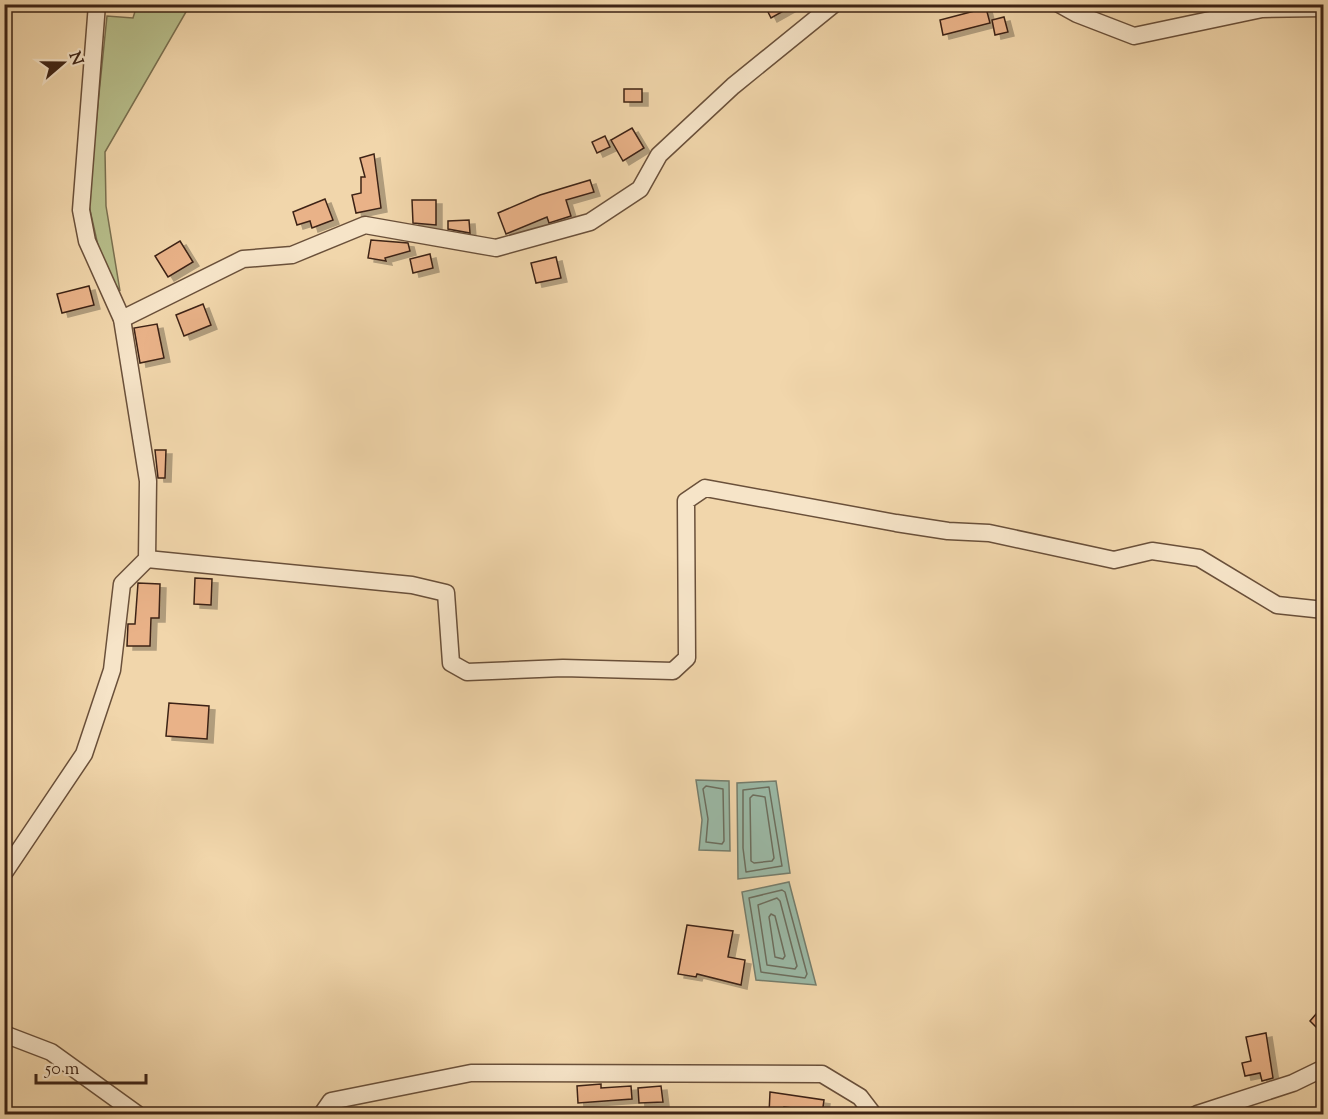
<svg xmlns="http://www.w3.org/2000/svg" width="1328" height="1119" font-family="'Sorts Mill Goudy',serif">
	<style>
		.green { fill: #b7be8b; stroke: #7a7050; stroke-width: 1.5 }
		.water { fill: #9bb9a6; stroke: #757d6c; stroke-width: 1.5 }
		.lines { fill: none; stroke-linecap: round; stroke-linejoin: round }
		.shore { stroke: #6c6e5e; stroke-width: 1.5 }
		.building { fill: #e9b288; stroke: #3d2315; stroke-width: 1.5; filter: url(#shadow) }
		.minor-casing { stroke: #6a503a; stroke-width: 19 }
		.minor { stroke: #f6e4c8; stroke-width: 16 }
	</style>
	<defs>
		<filter id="shadow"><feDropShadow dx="6" dy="4" stdDeviation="0" flood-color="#0004"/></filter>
	</defs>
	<rect width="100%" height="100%" fill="#f1d6ab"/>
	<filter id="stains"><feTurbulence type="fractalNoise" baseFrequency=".00333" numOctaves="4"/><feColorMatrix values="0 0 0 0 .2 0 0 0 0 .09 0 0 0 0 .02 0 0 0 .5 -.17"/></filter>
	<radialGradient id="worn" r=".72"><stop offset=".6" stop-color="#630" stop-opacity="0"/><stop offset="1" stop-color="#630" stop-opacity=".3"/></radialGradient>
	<path class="green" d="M137,5h53l-85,147 1,54 14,85 -17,-23 -15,-67 19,-185 26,2z"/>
	<g class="water">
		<path d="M696,780l33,1 1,70 -31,-1 3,-30z"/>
		<path d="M776,781l14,92 -52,6 -1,-96z"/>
		<path d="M789,882l27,103 -60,-5 -14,-88z"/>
	</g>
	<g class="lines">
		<g class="shore">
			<path d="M706,786l17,3 1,52 -2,3 -16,-2 2,-23 -5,-30z"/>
			<path d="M769,787l13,79 -36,6 -3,-24v-58z"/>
			<path d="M753,795l12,2 9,61 -2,3 -18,2 -3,-2 -1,-63z"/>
			<path d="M782,890l3,2 22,82 -2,4 -44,-6 -12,-74z"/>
			<path d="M777,898l3,3 17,65 -2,3 -28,-4 -9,-60z"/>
			<path d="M771,914l4,2 10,40 -2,3 -8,-2 -6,-40z"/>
		</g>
	</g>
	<g class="building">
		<path d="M764,4h32l-25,14z"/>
		<path d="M986,8l4,15 -47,12 -3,-15z"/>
		<path d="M1004,17l4,15 -13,3 -3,-15z"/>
		<rect x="624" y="89" width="18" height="13"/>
		<path d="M632,128l12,20 -21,13 -12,-21z"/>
		<path d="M605,136l5,11 -13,6 -5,-11z"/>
		<path d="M374,154l7,54 -25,5 -4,-18 9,-2v-16h4l-5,-19z"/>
		<path d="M590,180l4,12 -28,8 5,16 -22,7 -2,-6 -41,17 -8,-21 42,-18z"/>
		<path d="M325,199l8,21 -21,8 -2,-7 -13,4 -4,-13z"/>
		<path d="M412,200h24v25l-23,-2z"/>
		<path d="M469,220l1,13 -22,-4v-8z"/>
		<path d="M371,240l37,3 2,8 -25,7 1,3 -18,-3z"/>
		<path d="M180,241l13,21 -25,15 -13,-21z"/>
		<path d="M430,254l3,14 -20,5 -3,-14z"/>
		<path d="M556,257l5,21 -25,5 -5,-20z"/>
		<path d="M89,286l5,19 -32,8 -5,-19z"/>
		<path d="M203,304l8,21 -27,11 -8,-21z"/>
		<path d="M157,324l7,34 -24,5 -6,-35z"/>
		<path d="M155,450h11l-1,28h-7z"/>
		<path d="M195,578l17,1 -1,26 -17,-1z"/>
		<path d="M138,583l22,1 -1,34h-8l-1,28h-23l1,-22h7z"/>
		<path d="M169,703l40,3 -2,33 -41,-3z"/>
		<path d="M687,925l46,6 -5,26 17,3 -4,25 -44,-11 -1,3 -18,-3z"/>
		<path d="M1323,1006v28l-13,-13z"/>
		<path d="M1266,1033l7,45 -11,3 -2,-8 -15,3 -3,-13 9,-2 -5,-24z"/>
		<path d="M601,1084v4l30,-2 1,13 -54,4 -1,-17z"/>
		<path d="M661,1086l2,16 -24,1 -1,-15z"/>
		<path d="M770,1092l54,8 -2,14h-13l1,-4 -26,-3 -1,7h-14z"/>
	</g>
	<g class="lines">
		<g class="minor-casing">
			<g id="minor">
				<path d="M1059,4l18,10 57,22 128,-27 62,-1"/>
				<path d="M122,319l121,-60 49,-4 73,-30 131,23 94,-26 50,-33 19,-34 74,-69 101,-82"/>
				<path d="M147,559l265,26 34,8 5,70 16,9 96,-4 110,3 14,-13 -1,-157 19,-13 191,35 52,8 41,2 125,27 38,-9 47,7 78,47 47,5"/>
				<path d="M4,873l80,-119 28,-84 10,-86 25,-25 1,-78 -26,-162 -35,-78 -6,-31 16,-206"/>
				<path d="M4,1034l47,18 86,62"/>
				<path d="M322,1114l9,-13 140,-28 351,1 38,23 13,17"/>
				<path d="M1197,1114l96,-31 31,-15"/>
			</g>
		</g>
		<use href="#minor" class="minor"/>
	</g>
	<rect width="1328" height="1119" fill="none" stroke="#f1d6ab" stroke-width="24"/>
	<rect x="6" y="6" width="1316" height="1107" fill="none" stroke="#3d2315" stroke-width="3"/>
	<rect x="12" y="12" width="1304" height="1095" fill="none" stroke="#3d2315" stroke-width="1.5"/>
	<g transform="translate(63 63) rotate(70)" stroke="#f6e4c8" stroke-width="4.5" paint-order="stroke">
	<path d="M0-4.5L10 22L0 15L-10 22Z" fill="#3d2315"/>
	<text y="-9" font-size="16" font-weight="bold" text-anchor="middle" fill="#3d2315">N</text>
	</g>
	<path d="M36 1074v9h110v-9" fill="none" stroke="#3d2315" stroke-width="3"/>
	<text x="45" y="1074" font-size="18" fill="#3d2315" stroke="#f6e4c8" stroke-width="4.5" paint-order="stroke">50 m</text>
	<rect width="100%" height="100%" filter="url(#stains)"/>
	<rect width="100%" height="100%" fill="url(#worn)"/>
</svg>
